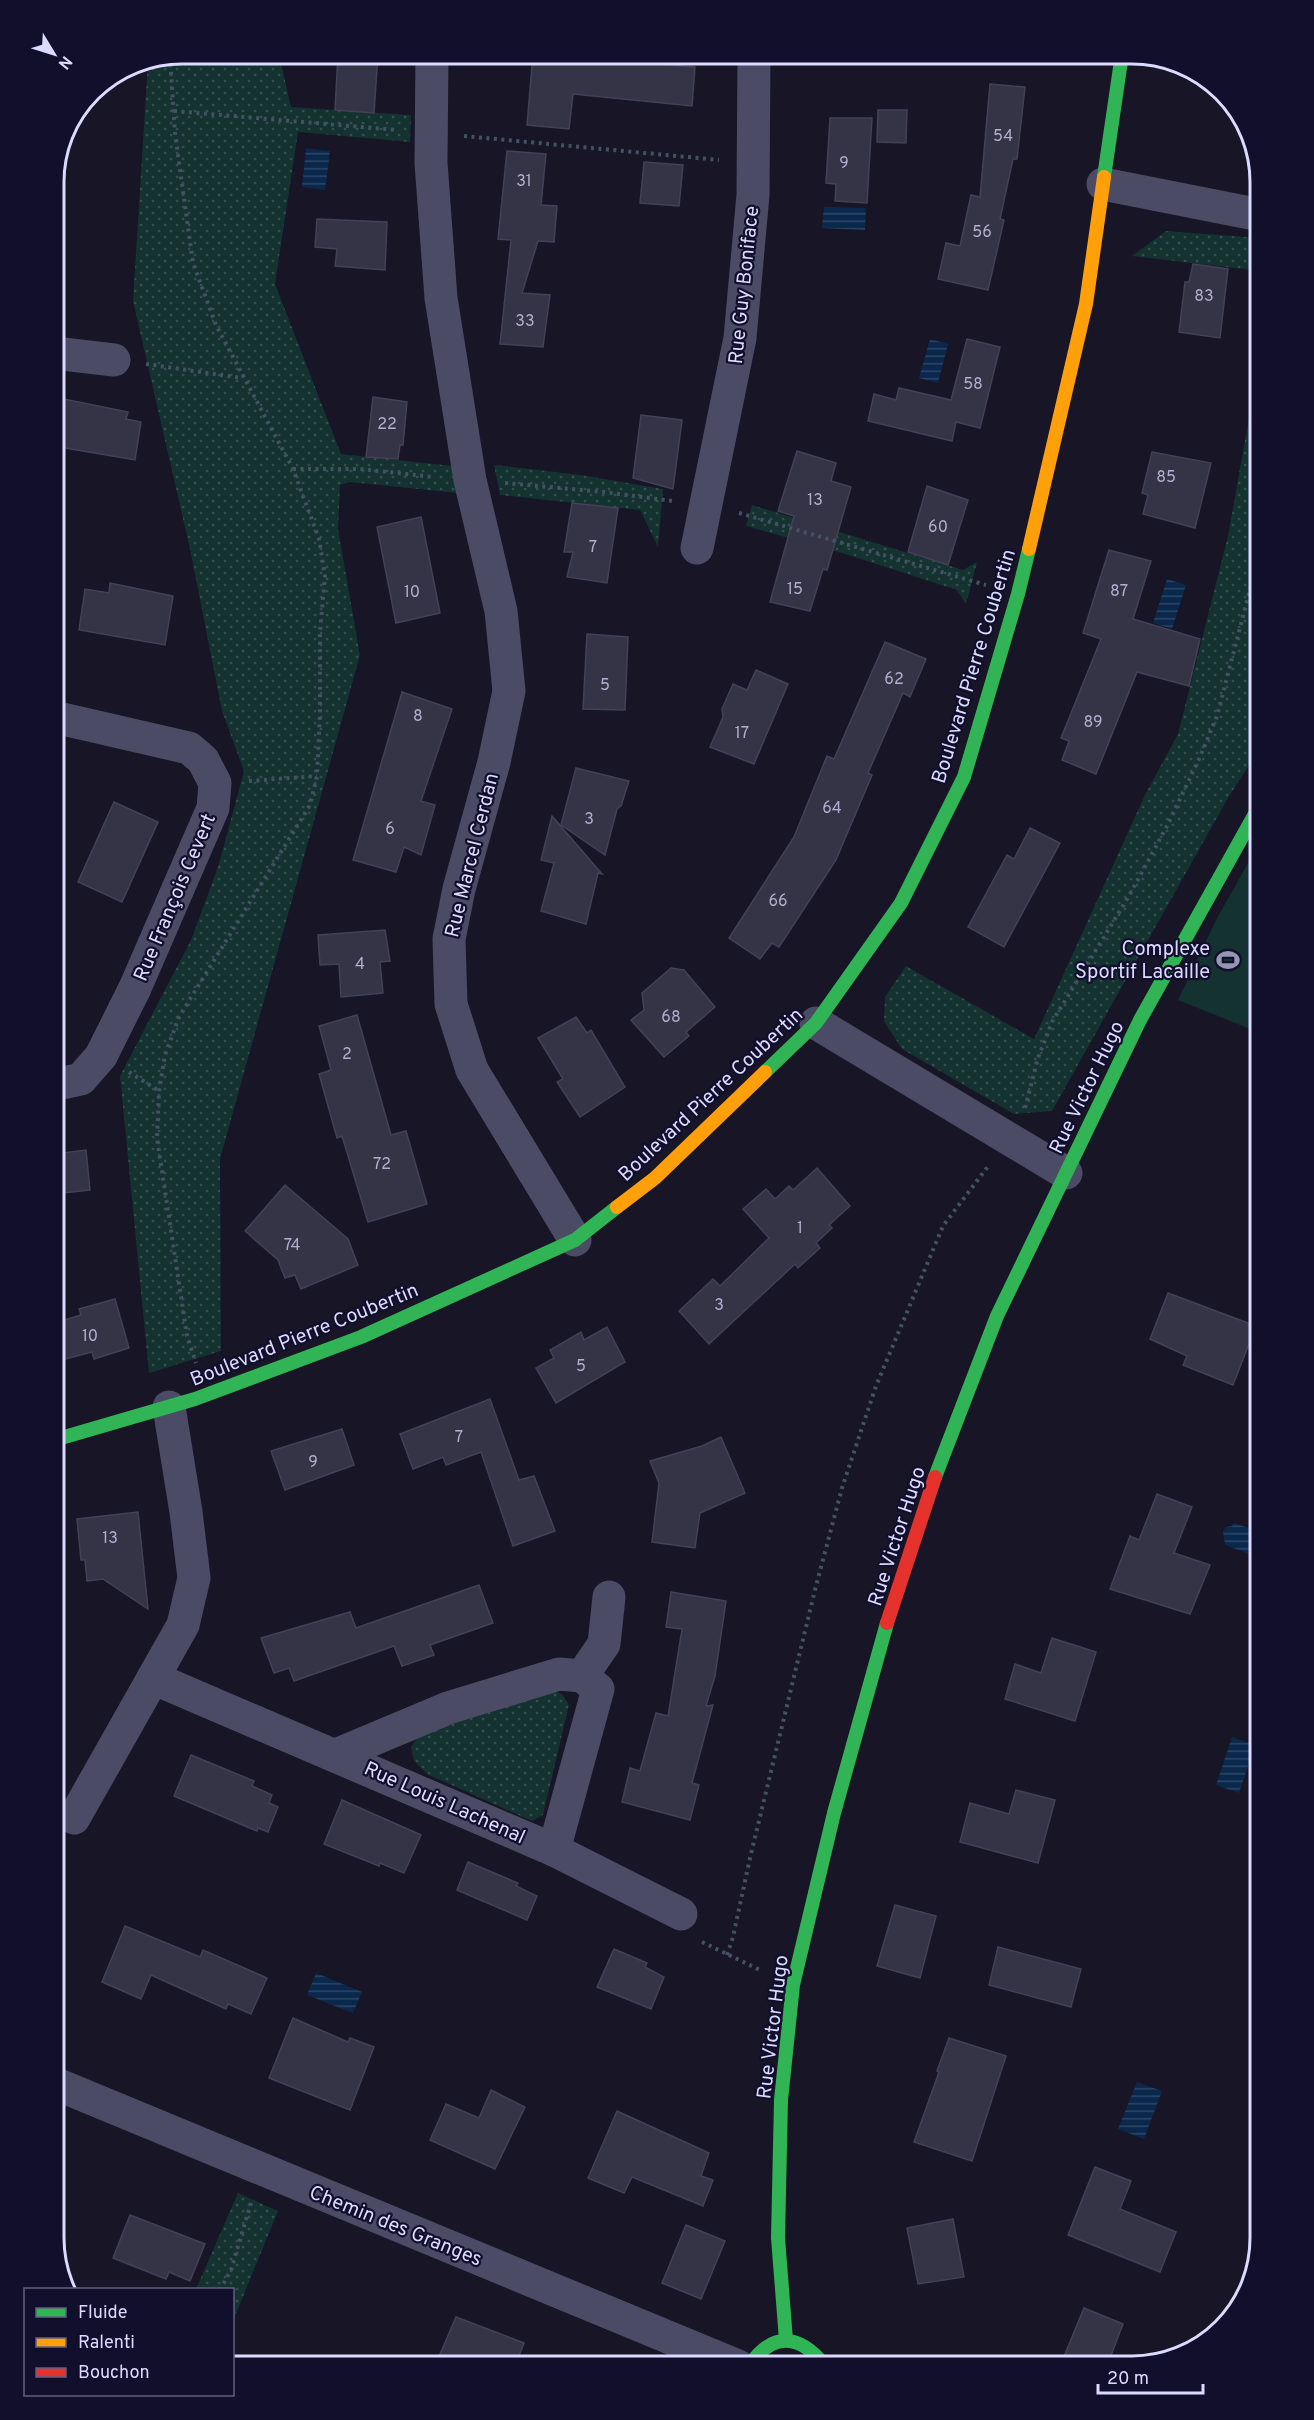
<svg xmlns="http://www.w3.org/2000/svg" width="1314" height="2420" font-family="Overpass,sans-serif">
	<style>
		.grass { fill: url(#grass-dots) }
		.park { fill: #133230 }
		.water { fill: url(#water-rules) }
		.building { fill: #353447; stroke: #434058; stroke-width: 1.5 }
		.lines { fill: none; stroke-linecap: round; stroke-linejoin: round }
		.path { stroke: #435262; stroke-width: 4; stroke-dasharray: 3 4.5; stroke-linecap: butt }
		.street { stroke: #4b4b66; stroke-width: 33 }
		.fast { stroke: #30b455; stroke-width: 14 }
		.slow { stroke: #ff9f0a; stroke-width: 14 }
		.jam { stroke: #e5322d; stroke-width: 14 }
		.labels { text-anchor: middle; stroke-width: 4.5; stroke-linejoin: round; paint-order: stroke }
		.number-label { font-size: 16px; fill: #b2b0d1 }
		.street-label { font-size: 20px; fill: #dbdaff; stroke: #120f2c }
		.poi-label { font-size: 20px; fill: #dbdaff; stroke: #120f2c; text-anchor: end }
		.rim { fill: none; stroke: #dbdaff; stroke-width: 3 }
	</style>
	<defs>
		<pattern id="grass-dots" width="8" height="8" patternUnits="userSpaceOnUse" patternTransform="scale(1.5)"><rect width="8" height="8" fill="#133230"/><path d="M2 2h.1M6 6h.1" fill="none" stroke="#354f4f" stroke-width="1.8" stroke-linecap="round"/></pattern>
		<pattern id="water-rules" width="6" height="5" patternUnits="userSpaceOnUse" patternTransform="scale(1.5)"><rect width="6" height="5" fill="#0a284c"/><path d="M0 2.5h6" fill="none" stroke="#2d4767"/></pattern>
	</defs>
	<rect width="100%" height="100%" fill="#171526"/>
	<g class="grass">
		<path d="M183,54h96l12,53 120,8 -1,27 -112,-10 -23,152 66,170 112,12 5,27 -108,-11 -10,3 -2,44 22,126 -140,504 1,192 -72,22 -29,-297 71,-136 27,-73 26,-96 -22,-60 -32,-162 -57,-248 15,-240z"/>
		<path d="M1166,231l94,7v33l-128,-15z"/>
		<path d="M1260,377v371l-32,50 -176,313 -38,3 -112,-65 -18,-28 1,-24 21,-31 128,73 111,-244 33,-61 50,-198 21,-118z"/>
		<path d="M494,465l87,10 82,14 -5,58 -18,-37 -140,-15z"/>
		<path d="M752,505l211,65 14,-8 -11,42 -9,-14 -112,-36 -99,-28z"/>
		<path d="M548,1689l14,5 7,11 -26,110 -11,6 -105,-47 -13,-13 -3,-14 8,-12z"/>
		<path d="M238,2193l40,18 -45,110 -1,-31 -36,-1z"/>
	</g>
	<path class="park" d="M1260,842v191l-82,-33 38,-80z"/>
	<g class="water">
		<path d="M306,148l24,3 -5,39 -23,-3z"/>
		<path d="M824,207l42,1 -1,22 -43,-2z"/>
		<path d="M930,339l18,5 -10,39 -19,-5z"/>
		<path d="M1167,579l19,6 -14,44 -19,-6z"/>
		<path d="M1234,1523l26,9v26l-35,-13 -2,-14 3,-4 6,-1z"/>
		<path d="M1232,1737l23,8 -16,48 -23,-8z"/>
		<path d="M316,1973l46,19 -9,21 -46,-18z"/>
		<path d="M1137,2082l25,9 -18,48 -26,-10z"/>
	</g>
	<g class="building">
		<path d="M338,54h40l-4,59 -39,-3z"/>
		<path d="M533,54h44v3l118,10 -3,39 -119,-12 -4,35 -42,-4z"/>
		<path d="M990,84l35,3 -8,72h-4l-13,60 4,1 -16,70 -50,-11 8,-36 14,3 11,-51 9,2z"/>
		<path d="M878,110h29l-1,33 -29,-1z"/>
		<path d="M830,118h42l-5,85 -32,-2 1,-17 -10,-1z"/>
		<path d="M507,151l39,3 -5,51 16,1 -3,36 -16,-1 -16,52 28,2 -7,52 -43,-3 11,-104 -13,-1z"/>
		<path d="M644,162l39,3 -4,41 -39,-3z"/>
		<path d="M317,219l70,3 -2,48 -50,-4 2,-17 -22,-2z"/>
		<path d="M1193,264l35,5 -8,69 -41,-6 6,-50h4z"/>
		<path d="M967,339l33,8 -20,81 -24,-6 -4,19 -84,-20 6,-27 22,6 3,-12 52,12z"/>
		<path d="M54,397l74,15 -2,7 15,3 -6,38 -81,-14z"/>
		<path d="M373,397l34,5 -4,43h-3l-2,14 -32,-2z"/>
		<path d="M641,415l41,5 -9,69 -40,-11z"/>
		<path d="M797,451l39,12 -5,18 20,6 -24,83 -4,-1 -13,42 -40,-9 24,-86 -16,-5z"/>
		<path d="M1152,452l59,11 -16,65 -52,-14 5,-19 -6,-2z"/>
		<path d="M927,486l41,14 -20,65 -40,-13z"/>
		<path d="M572,503l46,5 -11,75 -40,-6 6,-25h-9z"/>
		<path d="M421,517l19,96 -44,10 -19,-96z"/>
		<path d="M1109,550l42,11 -18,58 67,20 -11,47 -52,-14 -41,102 -34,-14 7,-19 -8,-3 40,-99 -18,-6z"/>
		<path d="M110,583l63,13 -8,49 -86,-15 6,-41 24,4z"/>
		<path d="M587,634l41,3 -3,73 -42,-1z"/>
		<path d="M885,642l41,17 -16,38 -7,-4 -35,80 4,2 -36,85 -57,87 -7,-4 -12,16 -31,-21 65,-101 33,-81 7,3z"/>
		<path d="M756,670l32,14 -34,80 -44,-17 13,-30 -1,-8 11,-25 14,6z"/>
		<path d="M402,692l50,17 -31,92 14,4 -14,50 -17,-8 -8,25 -43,-12z"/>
		<path d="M576,768l53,13 -8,25 -4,3 -12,46 -44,-30z"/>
		<path d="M114,802l44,20 -36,80 -44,-20z"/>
		<path d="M552,816l50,58 -4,-1 -12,51 -45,-13 13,-48 -13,-3z"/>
		<path d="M1030,828l30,15 -56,104 -36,-20 39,-72 7,4z"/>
		<path d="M385,930l5,31 -10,1 3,31 -42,4 -2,-33 -19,1 -2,-30z"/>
		<path d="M671,968l13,2 31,37 -29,25 3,4 -25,21 -33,-37 13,-10 -2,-17z"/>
		<path d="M357,1015l34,120 15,-4 21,73 -59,18 -26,-86 -5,2 -18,-64 12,-4 -12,-44z"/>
		<path d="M576,1017l11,16 4,-3 34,57 -45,30 -23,-35 6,-3 -25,-41z"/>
		<path d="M86,1150l4,40 -36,4v-40z"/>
		<path d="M817,1168l33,38 -21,19 3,3 -16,15 4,5 -22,20 -3,-4 -86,80 -30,-33 34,-32 7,7 49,-48 -26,-29 23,-20 9,10 14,-13 4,4z"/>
		<path d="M285,1185l63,54 10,26 -57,24 -6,-14 -10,3 -7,-18 -33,-29z"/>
		<path d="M1168,1293l88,33 -23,59 -50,-20 4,-9 -37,-17z"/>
		<path d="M115,1299l14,49 -35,11 -2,-7 -38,10v-39l27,-8 -2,-6z"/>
		<path d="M607,1327l18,35 -69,41 -20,-35 18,-10 -4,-8 31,-18 3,8z"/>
		<path d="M490,1399l29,81 15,-4 21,55 -42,15 -32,-94 -35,13 -3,-8 -30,12 -13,-35z"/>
		<path d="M342,1429l12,36 -69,25 -14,-39z"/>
		<path d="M721,1437l24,56 -45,20 -5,35 -43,-6 7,-59 -9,-22 52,-15z"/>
		<path d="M1157,1494l35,13 -18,46 36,12 -20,49 -80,-25 20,-53 9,4z"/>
		<path d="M138,1512l10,97 -45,-30 -16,2 -2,-21h-4l-4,-41z"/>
		<path d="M479,1585l14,38 -63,22 4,10 -32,11 -8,-20 -100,35 -5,-13 -15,5 -13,-35 89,-26 6,16z"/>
		<path d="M671,1592l55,9 -11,75 -9,30 7,-1 -21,78 7,2 -9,35 -68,-18 8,-34 10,3 16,-58 12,3 14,-87 -16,-2z"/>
		<path d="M1052,1638l44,14 -21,69 -70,-22 10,-35 26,9z"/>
		<path d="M191,1755l63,26 -2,5 20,9 -3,8 9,4 -10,25 -10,-4 -1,3 -83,-35z"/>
		<path d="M1016,1790l39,10 -17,63 -78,-21 10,-39 39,11z"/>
		<path d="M342,1800l79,35 -17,38 -24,-10 -1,3 -55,-22z"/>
		<path d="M468,1862l50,21 -2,3 21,10 -10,24 -70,-30z"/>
		<path d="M895,1905l41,11 -16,62 -43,-12z"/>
		<path d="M125,1926l75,31 3,-7 64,28 -16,36 -23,-10 -2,5 -75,-34 -10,24 -39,-17z"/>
		<path d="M998,1947l83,22 -10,38 -82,-22z"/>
		<path d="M614,1949l33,14 -2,4 19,10 -13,32 -54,-22z"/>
		<path d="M293,2018l55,24 2,-4 24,9 -24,63 -81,-32z"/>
		<path d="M949,2038l57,18 -34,105 -58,-19 25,-70 -2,-1z"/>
		<path d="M491,2090l34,17 -30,62 -65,-29 16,-36 33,14z"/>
		<path d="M617,2111l92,42 -8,23 12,4 -10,26 -71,-29 -8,16 -36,-15z"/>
		<path d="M1095,2167l36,14 -11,28 56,23 -16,40 -92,-37z"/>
		<path d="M130,2215l75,29 -15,37 -21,-9 -3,7 -53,-21z"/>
		<path d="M953,2219l11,58 -46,7 -11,-56z"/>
		<path d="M686,2225l39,16 -24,58 -39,-16z"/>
		<path d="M1084,2308l39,16 -16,42h-47z"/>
		<path d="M456,2317l68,26 -9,23h-80z"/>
	</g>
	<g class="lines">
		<g class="path">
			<path d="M170,57l5,76 18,130 23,62 77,144 26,70 6,37 -5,56v81l-3,63 -7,29 -131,212 -14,38 -6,36 -2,47 30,198 9,27"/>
			<path d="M174,111l223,19"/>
			<path d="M464,136l255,24"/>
			<path d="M146,364l96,14"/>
			<path d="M293,469h67l74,8"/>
			<path d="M505,483l99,9 69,9"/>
			<path d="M739,513l247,72"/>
			<path d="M249,781l68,-5"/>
			<path d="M129,1072l30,19"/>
			<path d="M1025,1108l13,-50 14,-36 77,-126 38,-70 33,-69 17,-41 43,-165"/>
			<path d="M702,1942l60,29"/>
			<path d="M727,1955l6,-18 17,-79 65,-268 27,-102 34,-102 67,-160 46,-61"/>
			<path d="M220,2290l11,-20 20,-67"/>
		</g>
		<g class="street">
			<path d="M432,54l-1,109 10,135 29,182 31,131 8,80 -15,71 -35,127 -10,50 2,65 21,66 103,170"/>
			<path d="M1103,184l157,31"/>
			<path d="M54,353l60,7"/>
			<path d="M697,548l43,-210 13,-143 1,-141"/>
			<path d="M816,1023l250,150"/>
			<path d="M54,1085l27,-6 20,-23 34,-68 78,-180 2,-25 -12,-23 -14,-12 -135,-31"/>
			<path d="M582,1676l22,-32 5,-47"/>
			<path d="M153,1678l401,172 44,-161 -16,-13 -23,-2 -111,34 -112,47"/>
			<path d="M74,1818l109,-193 11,-47 -8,-66 -17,-105"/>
			<path d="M554,1850l127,64"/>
			<path d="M54,2083l684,283"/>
		</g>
		<g class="fast">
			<path d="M1104,177l18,-123"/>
			<path d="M765,1072l51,-49 85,-120 63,-126 54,-183 11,-45"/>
			<path d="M54,1440l141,-41 166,-62 214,-97 42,-33"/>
			<path d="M935,1477l62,-161 143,-296 120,-215"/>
			<path d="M786,2340l-8,-102 3,-138 12,-115 41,-172 53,-190"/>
			<path d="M749,2366c24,-35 51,-32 76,0"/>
		</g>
		<g class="slow">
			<path d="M1029,549l57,-245 18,-127"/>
			<path d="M617,1207l38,-29 110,-106"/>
		</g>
		<path class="jam" d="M887,1623l48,-146"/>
	</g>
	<defs>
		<g id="stadium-bare" transform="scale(1.8)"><path d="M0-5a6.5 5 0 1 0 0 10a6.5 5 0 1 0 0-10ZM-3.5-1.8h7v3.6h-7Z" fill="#9695b3" stroke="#120f2c" stroke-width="2.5" paint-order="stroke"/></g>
	</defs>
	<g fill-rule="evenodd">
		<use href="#stadium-bare" x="1228" y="960"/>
	</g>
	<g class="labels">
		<g class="number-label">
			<text x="1003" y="141">54</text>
			<text x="844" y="168">9</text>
			<text x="524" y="186">31</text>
			<text x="982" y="237">56</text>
			<text x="1204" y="301">83</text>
			<text x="525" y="326">33</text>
			<text x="973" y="389">58</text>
			<text x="387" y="429">22</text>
			<text x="1166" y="482">85</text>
			<text x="815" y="505">13</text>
			<text x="938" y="532">60</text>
			<text x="593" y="552">7</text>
			<text x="795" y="594">15</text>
			<text x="1119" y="596">87</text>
			<text x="412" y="597">10</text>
			<text x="894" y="684">62</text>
			<text x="605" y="690">5</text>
			<text x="418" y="721">8</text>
			<text x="1093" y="727">89</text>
			<text x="742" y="738">17</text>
			<text x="832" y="813">64</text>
			<text x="589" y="824">3</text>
			<text x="390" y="834">6</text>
			<text x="778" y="906">66</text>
			<text x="360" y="969">4</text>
			<text x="671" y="1022">68</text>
			<text x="347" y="1059">2</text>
			<text x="382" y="1169">72</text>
			<text x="800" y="1233">1</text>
			<text x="292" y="1250">74</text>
			<text x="719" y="1310">3</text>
			<text x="90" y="1341">10</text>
			<text x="581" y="1371">5</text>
			<text x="459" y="1442">7</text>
			<text x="313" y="1467">9</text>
			<text x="110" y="1543">13</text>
		</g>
		<g class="street-label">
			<text transform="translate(743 285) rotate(-84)" y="7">Rue Guy Boniface</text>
			<text transform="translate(973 666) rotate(-73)" y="7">Boulevard Pierre Coubertin</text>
			<text transform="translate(471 855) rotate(-76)" y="7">Rue Marcel Cerdan</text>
			<text transform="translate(174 897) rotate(-67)" y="7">Rue François Cevert</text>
			<text transform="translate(1086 1087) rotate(-64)" y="7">Rue Victor Hugo</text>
			<text transform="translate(710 1094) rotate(-43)" y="7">Boulevard Pierre Coubertin</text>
			<text transform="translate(304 1334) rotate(-22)" y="7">Boulevard Pierre Coubertin</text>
			<text transform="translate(896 1536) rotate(-72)" y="7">Rue Victor Hugo</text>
			<text transform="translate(445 1802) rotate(24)" y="7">Rue Louis Lachenal</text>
			<text transform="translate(772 2027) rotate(-83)" y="7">Rue Victor Hugo</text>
			<text transform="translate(396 2225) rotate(22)" y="7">Chemin des Granges</text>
		</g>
		<g class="poi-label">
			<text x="1210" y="955">Complexe<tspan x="1210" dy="23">Sportif Lacaille</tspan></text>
		</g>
	</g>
	<path d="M0 0H1314V2420H0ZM182 64H1132A118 118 0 0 1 1250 182V2238A118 118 0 0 1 1132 2356H182A118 118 0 0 1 64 2238V182A118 118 0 0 1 182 64Z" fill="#120f2c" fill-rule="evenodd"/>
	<path class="rim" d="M182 64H1132A118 118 0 0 1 1250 182V2238A118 118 0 0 1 1132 2356H182A118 118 0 0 1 64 2238V182A118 118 0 0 1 182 64Z"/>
	<rect x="24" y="2288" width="210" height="108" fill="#120f2c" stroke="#626080" stroke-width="1.5"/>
	<rect x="36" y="2308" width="30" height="9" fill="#30b455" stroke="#626080" stroke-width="1.5"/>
	<text x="78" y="2318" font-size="18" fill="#dbdaff">Fluide</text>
	<rect x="36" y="2338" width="30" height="9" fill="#ff9f0a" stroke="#626080" stroke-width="1.5"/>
	<text x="78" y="2348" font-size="18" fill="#dbdaff">Ralenti</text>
	<rect x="36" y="2368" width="30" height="9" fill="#e5322d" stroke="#626080" stroke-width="1.5"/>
	<text x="78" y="2378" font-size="18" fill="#dbdaff">Bouchon</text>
	<g transform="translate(54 54) rotate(128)" stroke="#120f2c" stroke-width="4.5" paint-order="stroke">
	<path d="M0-4.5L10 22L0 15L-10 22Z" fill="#dbdaff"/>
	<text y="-9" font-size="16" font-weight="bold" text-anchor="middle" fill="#dbdaff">N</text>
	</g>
	<path d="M1098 2384v9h105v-9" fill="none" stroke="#dbdaff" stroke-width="3"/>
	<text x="1107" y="2384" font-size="18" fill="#dbdaff" stroke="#120f2c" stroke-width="4.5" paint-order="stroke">20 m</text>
</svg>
